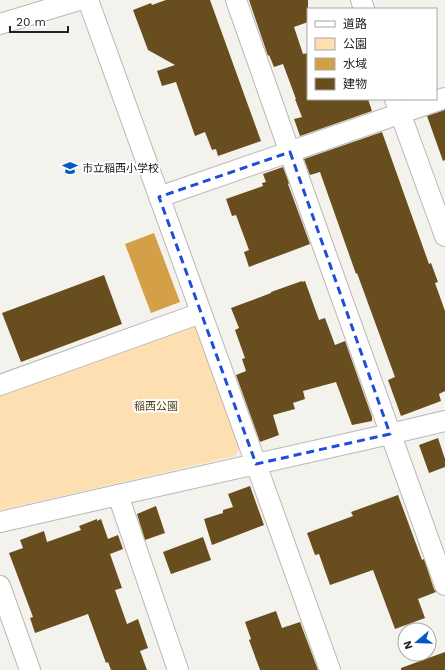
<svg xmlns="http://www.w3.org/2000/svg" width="445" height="670" font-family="'Work Sans','Noto Sans JP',sans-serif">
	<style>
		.green { fill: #fedfb1 }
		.water { fill: #d4a047 }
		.building { fill: #684d1e }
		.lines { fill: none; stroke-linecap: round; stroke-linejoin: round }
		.street-casing { stroke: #bbb8b4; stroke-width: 22 }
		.street { stroke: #fff; stroke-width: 20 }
		.marked { fill: none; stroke: #1d4ed8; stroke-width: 3; stroke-dasharray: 8 5; stroke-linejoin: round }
		.labels { text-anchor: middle; stroke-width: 4; stroke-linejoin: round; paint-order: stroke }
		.poi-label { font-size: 11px; fill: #22211f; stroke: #fff; text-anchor: start }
		.park-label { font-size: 11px; fill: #553f1b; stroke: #fff }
	</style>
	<rect width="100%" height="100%" fill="#f4f2ed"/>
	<path class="green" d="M190,323l8,4 43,119 -6,10 -235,54v-119z"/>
	<path class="water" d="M154,233l26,69 -29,11 -26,-69z"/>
	<g class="building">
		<path d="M166,0h44l51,141 -43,15 -2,-7 -4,1 -7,-18 -10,4 -19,-54 -14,4 -5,-15 18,-6 -27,-15 -15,-40 18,-7 1,2z"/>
		<path d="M249,0h59v22l-14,5 9,27 5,-1v46h60l4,12 -72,25 -6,-17 8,-2 -7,-18h1l-13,-35 -9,3 -5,-12 -1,1z"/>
		<path d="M445,110v50l-2,1 -16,-45z"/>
		<path d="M382,132l47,132 2,-1 7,19 -3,1 10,28v80l-6,3 2,7 -40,15 -13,-36 7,-3 -38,-104 -1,1 -36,-102 -10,3 -6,-16z"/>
		<path d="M283,167l6,16 -1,1 22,60 -61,23 -5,-15 5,-2 -13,-35 -4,1 -6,-17 37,-13 -1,-3 4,-1 -3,-8z"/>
		<path d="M104,275l18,49 -101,38 -19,-49z"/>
		<path d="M302,281v1l3,-1 14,39 6,-2 10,27 10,-4 27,76v4l-20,4 -16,-43 -33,9 2,8 -12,4 2,6 -22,6 6,20 -19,7 -24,-67 10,-4 -4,-12 3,-1 -10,-28 4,-2 -8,-20 40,-15v-1z"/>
		<path d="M438,438l7,21v8l-16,6 -10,-28z"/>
		<path d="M250,486l14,39 -52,20 -8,-26 19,-6v-3l10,-3 -5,-13z"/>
		<path d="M398,495l24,65 2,-1 10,30 2,3 -18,7 7,19 -30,11 -22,-59 -43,15 -11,-31 -4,1 -8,-22 46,-17 -2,-4z"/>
		<path d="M156,506l9,27 -20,7 -8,-26z"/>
		<path d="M97,519v2l4,-2 7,20 10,-4 5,14 -13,5 12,34 -7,2 12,34 11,-5 10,29 -8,3 7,19h-36l-3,-8 -2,1 -18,-49 -53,19 -5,-15 3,-1 -24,-64 14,-5 -3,-8 24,-9 3,11 34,-12 -2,-4z"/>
		<path d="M203,537l8,23 -40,14 -8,-22z"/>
		<path d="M276,611l6,17 18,-6 18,48h-58l-11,-30 2,-1 -6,-17z"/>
		<path d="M445,652v18h-44v-2z"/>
	</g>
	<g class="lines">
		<g class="street-casing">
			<g id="street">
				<path d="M88,0l168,464 74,206"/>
				<path d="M236,0l88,249 121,336"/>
				<path d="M361,0l3,9"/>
				<path d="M0,24l79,-24"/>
				<path d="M395,99l50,137"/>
				<path d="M159,197l286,-99"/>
				<path d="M0,385l201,-72"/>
				<path d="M118,495l60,175"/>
				<path d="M0,522l118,-27 272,-61 55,-13"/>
				<path d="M0,586l30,84"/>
			</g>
		</g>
		<use href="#street" class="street"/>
	</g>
	<path class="marked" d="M290,152l100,282 -134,30 -97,-267z"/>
	<defs>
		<g id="school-bare" transform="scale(1.2)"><path d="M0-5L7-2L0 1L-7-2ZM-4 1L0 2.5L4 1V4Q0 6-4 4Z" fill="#025bc4" stroke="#fff" stroke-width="2.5" paint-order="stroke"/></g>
	</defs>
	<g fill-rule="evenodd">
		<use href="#school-bare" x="70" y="168"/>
	</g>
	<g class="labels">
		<g class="poi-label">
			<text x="82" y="172">市立稲西小学校</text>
		</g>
		<g class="park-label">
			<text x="156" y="410">稲西公園</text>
		</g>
	</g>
	<rect x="307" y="8" width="130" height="92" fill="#ffffff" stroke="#a7a6a5"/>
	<rect x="315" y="21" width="20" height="6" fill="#ffffff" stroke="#a7a6a5"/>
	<text x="343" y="28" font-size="12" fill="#22211f">道路</text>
	<rect x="315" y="38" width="20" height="12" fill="#fedfb1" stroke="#a7a6a5"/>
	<text x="343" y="48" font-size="12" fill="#22211f">公園</text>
	<rect x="315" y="58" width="20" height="12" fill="#d4a047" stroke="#a7a6a5"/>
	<text x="343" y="68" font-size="12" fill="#22211f">水域</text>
	<rect x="315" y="78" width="20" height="12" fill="#684d1e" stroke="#a7a6a5"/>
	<text x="343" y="88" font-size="12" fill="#22211f">建物</text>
	<g transform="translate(417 642) rotate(251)"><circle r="19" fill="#ffffff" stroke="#a7a6a5"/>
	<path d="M0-3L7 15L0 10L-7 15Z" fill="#025bc4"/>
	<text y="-6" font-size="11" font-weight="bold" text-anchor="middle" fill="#22211f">N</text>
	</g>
	<path d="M10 26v6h58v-6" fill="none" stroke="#22211f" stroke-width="2"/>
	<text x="16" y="26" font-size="12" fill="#22211f" stroke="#ffffff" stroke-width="3" paint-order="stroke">20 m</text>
</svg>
